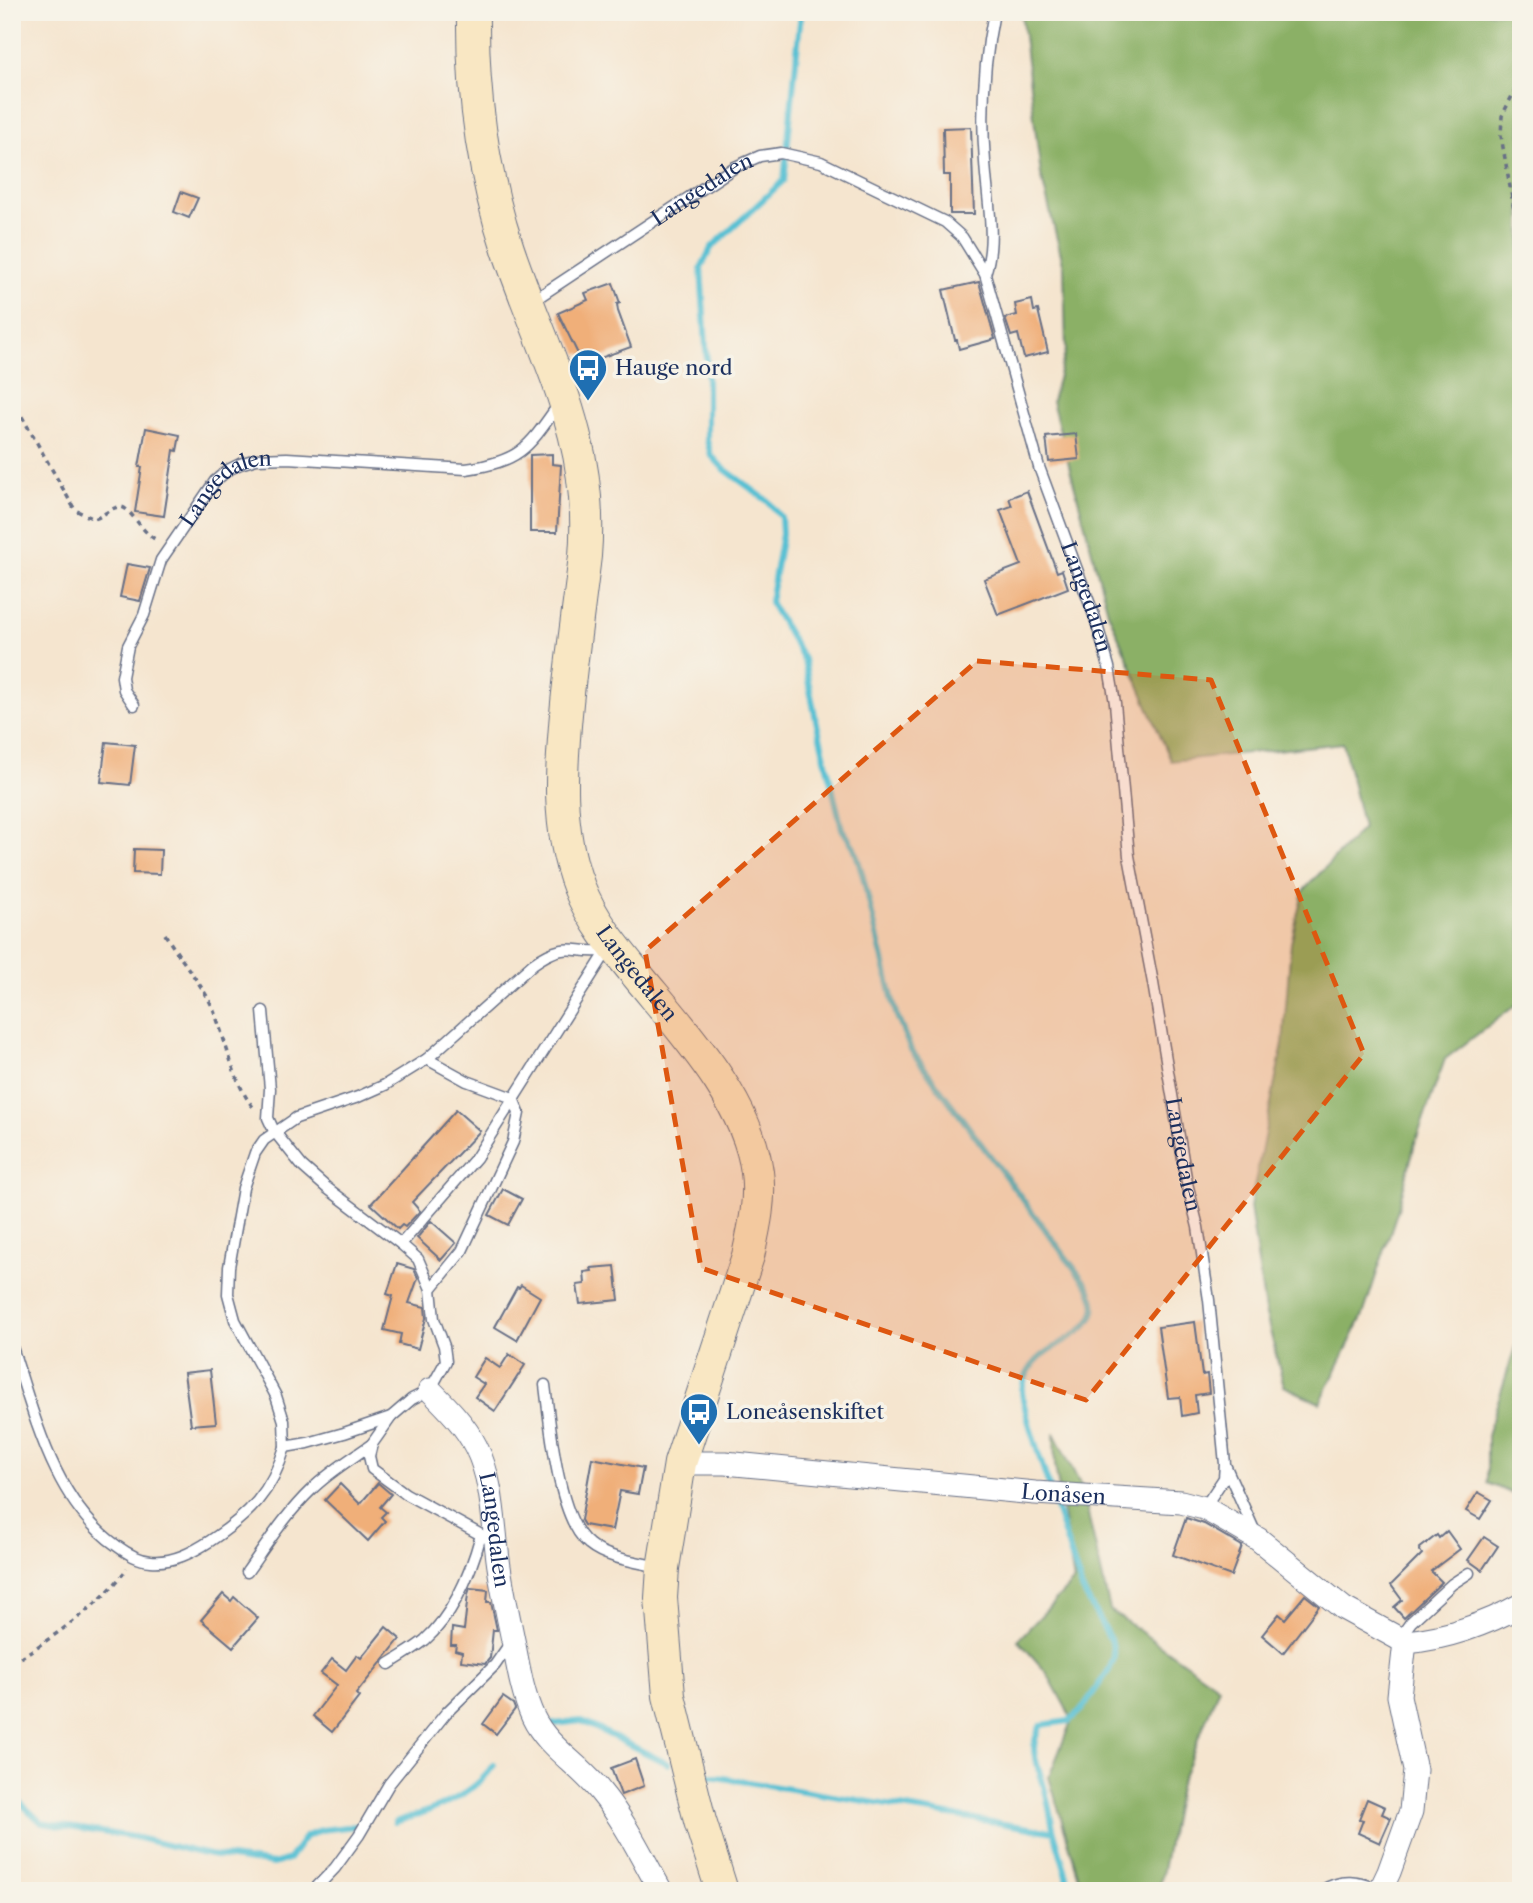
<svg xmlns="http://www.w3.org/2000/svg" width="1533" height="1903" font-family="'Libre Caslon Text',serif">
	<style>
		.forest { fill: #8bb066; stroke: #537062; stroke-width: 2 }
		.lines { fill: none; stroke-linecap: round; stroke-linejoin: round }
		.stream { stroke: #57c0d3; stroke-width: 6 }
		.building { fill: #f0af79 }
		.service-casing { stroke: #676f86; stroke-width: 13 }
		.minor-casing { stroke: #676f86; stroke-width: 25 }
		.secondary-casing { stroke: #676f86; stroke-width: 34 }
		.path { stroke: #676f86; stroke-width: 3.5; stroke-dasharray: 5 5; stroke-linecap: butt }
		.service { stroke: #fff; stroke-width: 10 }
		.minor { stroke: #fff; stroke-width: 23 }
		.secondary { stroke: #f9e7c3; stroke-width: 32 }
		.marked { fill: #de5710; fill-opacity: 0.2; stroke: #de5710; stroke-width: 5; stroke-dasharray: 14 9; stroke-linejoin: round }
		.labels { text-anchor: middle; stroke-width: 7; stroke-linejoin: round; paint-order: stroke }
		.street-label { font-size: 21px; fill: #1b2f5e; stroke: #f7f3e8 }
		.poi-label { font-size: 21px; fill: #1b2f5e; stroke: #f7f3e8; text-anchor: start }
	</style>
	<rect width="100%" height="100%" fill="#f7f3e8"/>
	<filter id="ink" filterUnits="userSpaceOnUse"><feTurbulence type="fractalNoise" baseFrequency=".0143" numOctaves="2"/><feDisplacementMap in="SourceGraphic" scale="14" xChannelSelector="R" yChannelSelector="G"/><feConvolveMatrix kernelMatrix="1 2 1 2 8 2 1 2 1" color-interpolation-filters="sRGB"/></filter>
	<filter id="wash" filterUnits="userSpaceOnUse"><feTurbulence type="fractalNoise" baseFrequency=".00686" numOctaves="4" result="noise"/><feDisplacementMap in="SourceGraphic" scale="28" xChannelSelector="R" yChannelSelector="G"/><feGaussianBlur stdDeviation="1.57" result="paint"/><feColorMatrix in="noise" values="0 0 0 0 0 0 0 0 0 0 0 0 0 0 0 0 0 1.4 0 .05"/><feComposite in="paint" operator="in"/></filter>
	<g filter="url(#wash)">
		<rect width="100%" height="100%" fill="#f5e5cf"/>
		<g class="forest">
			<path d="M1021,12h500v989l-76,58 -30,84 -17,66 -35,106 -43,88 -36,-17 -19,-75 -15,-104 33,-164 8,-100 12,-52 60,-63 -20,-85 -172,18 -63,-149 -56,-211 14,-51 -2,-83 -23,-92z"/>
			<path d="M1521,1329v168l-34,-14v-47z"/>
			<path d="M1054,1433l28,55 28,122 109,77 -40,100 -20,104h-76l-34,-114 23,-58 -25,-46 -29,-33 56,-59 -19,-116z"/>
		</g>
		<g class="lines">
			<g class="stream">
				<path d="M801,12l-17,168 -73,68 -10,20 6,94v78l4,15 12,13 46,34 12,15 1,17 -12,68 34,58 12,60 26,109 12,18 8,26 34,141 15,36 178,238c3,8 8,17 4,26 -11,30 -64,30 -71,76 -1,14 22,81 28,99"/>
				<path d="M1053,1499l29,90 30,54 2,15 -5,12 -27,39 -13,12 -28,4c-13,24 -5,34 2,58 5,16 7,33 11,49"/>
				<path d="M553,1724l29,-3 86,43"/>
				<path d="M698,1774l356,58 13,44 1,15"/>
				<path d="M12,1795l30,28 92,14 75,18 65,9 15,-5 16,-22 16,-7 34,-4"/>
				<path d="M395,1822c37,-11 77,-25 99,-57"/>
			</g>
		</g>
		<g id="blocks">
			<g class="building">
				<path d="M971,127l3,87h-24v-39h-6l-1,-47z"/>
				<path d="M181,192l17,6 -9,20 -15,-6z"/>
				<path d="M979,282l16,57 -36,10 -2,-9h-2l-12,-50z"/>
				<path d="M613,283l7,20 -3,1 1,7 13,36 -31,11 1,3 -14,5 -5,-13 -4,1 -20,-41 30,-13 -3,-7z"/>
				<path d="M1032,300l2,11 4,-1 10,42 -24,6 -6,-24 -7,2 -6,-18 12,-3 -2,-11z"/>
				<path d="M146,428l34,7 -3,16 -3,-1 -10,66 -29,-4 7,-45h-3z"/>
				<path d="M1076,434l3,25 -30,3 -3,-25z"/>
				<path d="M552,454v10l9,1 -4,67h-27v-77z"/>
				<path d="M1027,491l30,81 5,-2 6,18 -70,27 -14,-36 37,-14 -21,-55 12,-4 -3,-8z"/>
				<path d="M127,564l23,4 -10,33 -20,-4z"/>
				<path d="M106,742l29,3 -5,40 -29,-3z"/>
				<path d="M134,849l27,1 -1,24 -27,-1z"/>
				<path d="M456,1110l24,21 -68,71 8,9 -15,16 -3,-2 -4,4 -27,-25z"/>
				<path d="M503,1189l19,10 -14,26 -19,-10z"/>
				<path d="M431,1221l25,22 -15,17 -24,-22z"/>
				<path d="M397,1264l17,5 4,9 -9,25 16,4 1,11 -8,31 -19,-5 2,-10 -17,-4 9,-34 -6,-2z"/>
				<path d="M615,1266l4,34 -39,4 -3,-19 8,-1 -1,-12 8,-1 -1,-3z"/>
				<path d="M521,1285l19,12 -23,43 -22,-13 22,-40 2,1z"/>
				<path d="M1195,1322l7,53 5,-1 2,19 -14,2 2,18 -15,3 -2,-19 -12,1 -10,-71z"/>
				<path d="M509,1354l16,11 -30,46 -20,-14 9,-13 -11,-7 12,-19 15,10z"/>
				<path d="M210,1370l6,53 -25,2 -7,-52z"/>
				<path d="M592,1458l51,10 -5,26 -18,-3 -8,39 -28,-5 -3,-5z"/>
				<path d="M378,1483l13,11 -11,13 6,5 -5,5 4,4 -17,20 -43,-41 15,-16 20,20z"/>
				<path d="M1478,1492l14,8 -12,19 -14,-8z"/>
				<path d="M1186,1518l18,6 38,22 -11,30 -58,-21z"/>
				<path d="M1447,1531l13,18 -29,22 11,11 -38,36 -10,-11 8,-7 -11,-15 31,-31 -3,-5 18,-14 2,3z"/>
				<path d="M1484,1537l14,9 -16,24 -14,-10z"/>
				<path d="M470,1588l18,2 -1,12h4l6,28h-4l-3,28 -5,6 -24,-3 1,-9 -7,-2 1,-5h-5l1,-17 12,2 4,-36z"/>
				<path d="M223,1594l8,7 3,-4 24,21 -25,29 -32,-27z"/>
				<path d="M1305,1595l14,11 -36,47 -21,-18 17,-21 6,5z"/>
				<path d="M386,1627l14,12 -44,55 3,3 -27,35 -19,-16 24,-31 -16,-12 11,-14 14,11 11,-15 4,3z"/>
				<path d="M503,1697l10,7 2,5 -19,25 -13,-10z"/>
				<path d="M635,1759l9,27 -23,9 -10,-27z"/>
				<path d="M1367,1799l18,8 -3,7 9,4 -11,25 -22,-10 5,-13 -4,-1z"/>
			</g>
		</g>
	</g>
	<g filter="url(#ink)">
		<use href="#blocks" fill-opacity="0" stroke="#676f86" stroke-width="2"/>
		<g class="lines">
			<g class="service-casing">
				<g id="service">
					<path d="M985,274c12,-36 2,-74 0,-112 -4,-49 -1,-101 9,-150"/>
					<path id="s1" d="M531,302l204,-135 25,-11 21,-3 40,9 124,60 17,15 23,37 54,193 56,151 14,49 6,36 14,153 24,127 34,200 11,44 11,73 16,164 -1,14 -20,30"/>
					<path id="s2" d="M134,705l-10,-15 -2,-13 6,-31 16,-31 17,-55 54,-79 13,-11 12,-6 16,-5 31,-1 179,11c55,-8 62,-21 93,-65"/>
					<path d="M427,1059l40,22 46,17 6,15 -6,29 -51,109 -31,38"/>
					<path d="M401,1244l75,-86 131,-207"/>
					<path d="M12,1347c23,70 42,155 105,199 11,8 21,14 34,15 22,2 42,-9 59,-20 39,-26 62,-49 75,-94l23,-4 36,-10 47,-16 21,-18 18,-9 16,-29 -2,-15 -10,-27 -3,-30 -13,-30 -17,-15 -74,-56 -25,-22 -28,-35 -6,-13 2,-29 -7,-78"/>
					<path d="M545,1385c5,39 13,135 44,159 18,15 49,18 71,23"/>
					<path d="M391,1417l-19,27 -3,12 3,13 34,25 90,49"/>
					<path d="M285,1447l-1,-26 -8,-25 -41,-76 -7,-26 1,-27 14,-79 12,-35 9,-13 32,-22 62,-21 27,-12 42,-26 106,-95c36,-26 41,-8 76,-14"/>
					<path d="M1226,1467l29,65"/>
					<path d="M247,1572c20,-28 39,-58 64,-82 18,-18 40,-31 61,-46"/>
					<path d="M1405,1642l1,-13 5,-7 41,-38 17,-11"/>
					<path d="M389,1664c12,-8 25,-15 36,-24 29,-26 46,-68 56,-105"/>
					<path d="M313,1891l22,-23 24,-33 30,-51 57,-71 49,-48 16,-23"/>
					<path d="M1321,1891c20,-13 38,-10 59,-1"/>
				</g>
			</g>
			<g class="minor-casing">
				<g id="minor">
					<path id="s3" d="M430,1390c18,18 35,35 46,57 16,32 17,69 21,104 3,30 10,59 16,89 5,25 9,53 20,77 14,30 47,48 67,74 25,30 42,66 61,100"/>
					<path id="s4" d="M680,1463h45l310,30 146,9 23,6 54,31 85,69 62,34c39,-3 82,-18 116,-37"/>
					<path d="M1380,1891l9,-19 22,-61 4,-41 -16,-74 6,-54"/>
				</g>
			</g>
			<g class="secondary-casing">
				<g id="secondary">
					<path id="s5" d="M473,12c-1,81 9,159 35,237 36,107 87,188 77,307 -6,49 -13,98 -18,147 -6,63 -11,124 12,184 13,33 36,61 58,88 44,54 111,125 120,197 4,28 -3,57 -9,84l-68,207 -17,105 -2,30 8,98 31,125 22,70"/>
				</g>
			</g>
			<g class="path">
				<path d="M1521,48l-5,40 -14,28 -1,20 20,113"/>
				<path d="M12,399l63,111 19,9c9,-2 16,-12 26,-12 10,-1 21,26 37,33"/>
				<path d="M165,934c13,22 30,42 43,64 16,30 25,89 47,111"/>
				<path d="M12,1663c35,-22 93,-60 115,-95"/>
			</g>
			<use href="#service" class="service"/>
			<use href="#minor" class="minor"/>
			<use href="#secondary" class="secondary"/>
		</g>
	</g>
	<path class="marked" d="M977,661l234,19 153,374 -278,346 -385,-132 -56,-317z"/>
	<defs>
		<g id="bus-pin" transform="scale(2.0125)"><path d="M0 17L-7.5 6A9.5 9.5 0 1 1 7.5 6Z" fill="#1f6fb2" stroke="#f7f3e8"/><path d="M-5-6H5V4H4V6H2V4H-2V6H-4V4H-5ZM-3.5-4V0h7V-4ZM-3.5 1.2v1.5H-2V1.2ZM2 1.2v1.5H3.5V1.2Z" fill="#fff"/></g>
	</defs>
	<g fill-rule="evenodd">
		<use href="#bus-pin" x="588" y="368"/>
		<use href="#bus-pin" x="699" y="1412"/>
	</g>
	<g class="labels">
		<g class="street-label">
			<text dy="7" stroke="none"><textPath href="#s1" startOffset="205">Langedalen</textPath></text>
			<text dy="7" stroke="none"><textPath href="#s2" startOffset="256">Langedalen</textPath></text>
			<text dy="7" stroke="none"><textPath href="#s1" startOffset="877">Langedalen</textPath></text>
			<text dy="7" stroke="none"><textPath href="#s5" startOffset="999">Langedalen</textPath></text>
			<text dy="7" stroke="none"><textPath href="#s1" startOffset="1444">Langedalen</textPath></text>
			<text dy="7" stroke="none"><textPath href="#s4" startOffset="385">Lonåsen</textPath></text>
			<text dy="7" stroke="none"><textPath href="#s3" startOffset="159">Langedalen</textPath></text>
		</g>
		<g class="poi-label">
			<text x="615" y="375">Hauge nord</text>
			<text x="726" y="1419">Loneåsenskiftet</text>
		</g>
	</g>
	<rect width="1533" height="1903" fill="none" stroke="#f7f3e8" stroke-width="42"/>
</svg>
